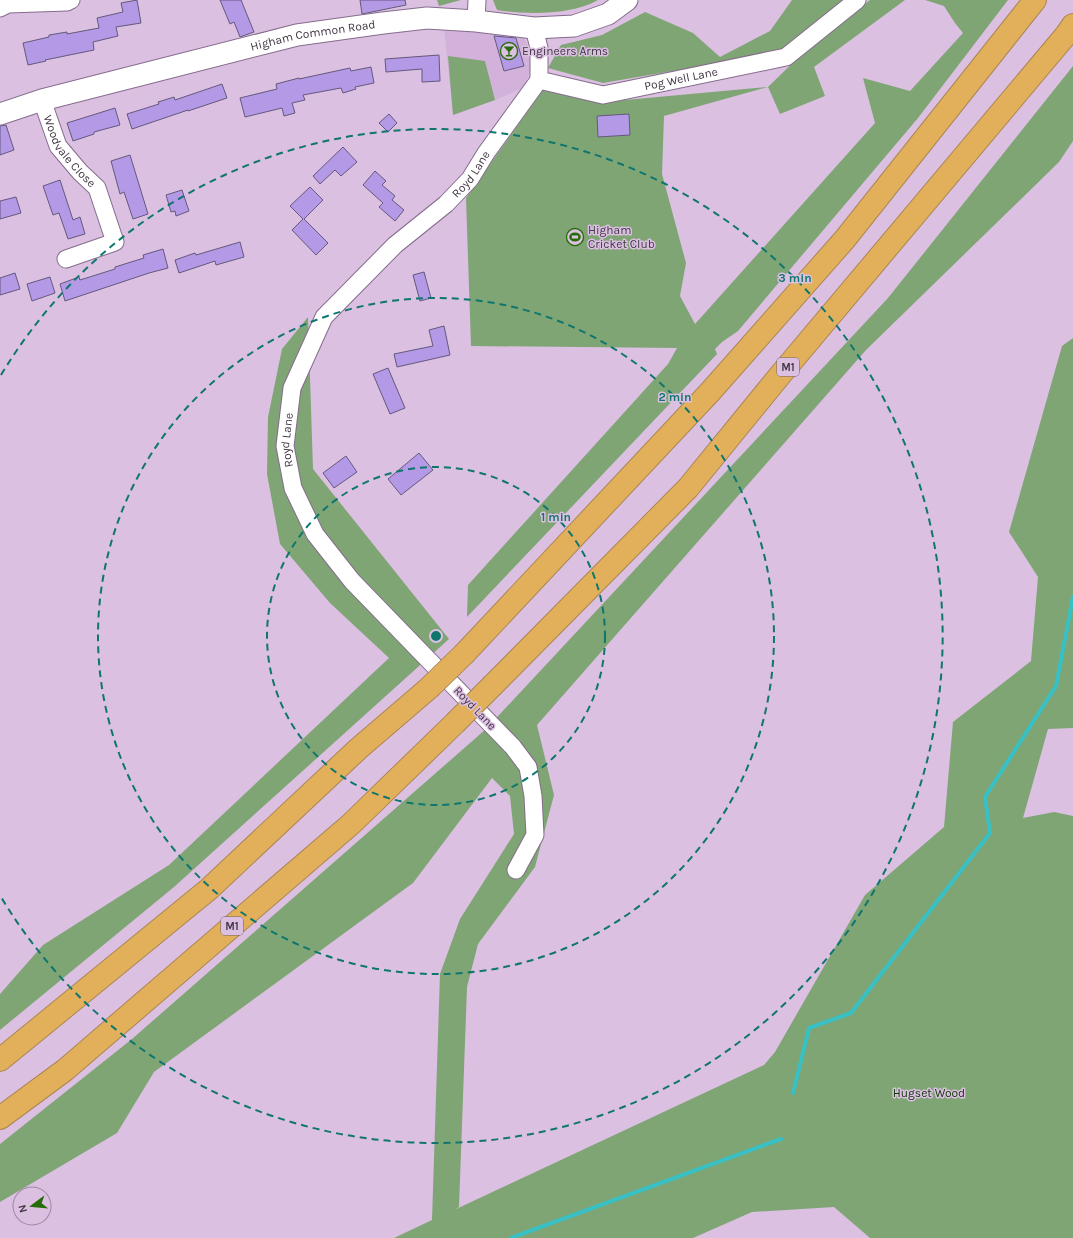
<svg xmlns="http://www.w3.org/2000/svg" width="1073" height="1238" font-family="Karla,sans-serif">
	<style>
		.built { fill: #d2b2da }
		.green { fill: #7fa575 }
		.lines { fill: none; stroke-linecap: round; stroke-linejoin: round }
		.stream { stroke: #38c0c5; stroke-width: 4 }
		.building { fill: #b399e6; stroke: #64597c }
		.minor-casing { stroke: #856c8c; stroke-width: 19 }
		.tertiary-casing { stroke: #856c8c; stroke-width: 23 }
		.motorway-casing { stroke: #aa8653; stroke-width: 24 }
		.minor { stroke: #fff; stroke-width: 17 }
		.tertiary { stroke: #fff; stroke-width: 21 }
		.motorway { stroke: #e2b05b; stroke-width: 22 }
		.motorway-bridge-casing { stroke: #aa8653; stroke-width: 24; stroke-linecap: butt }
		.motorway-bridge { stroke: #e2b05b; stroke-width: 22 }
		.ring { fill: none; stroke: #0f766e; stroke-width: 2; stroke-dasharray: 7 5 }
		.labels { text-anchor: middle; stroke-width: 3; stroke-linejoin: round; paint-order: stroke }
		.shield { fill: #dbc0e2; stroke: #706074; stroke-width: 1 }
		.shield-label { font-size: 11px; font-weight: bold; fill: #423745 }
		.street-label { font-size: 12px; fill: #423745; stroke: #dbc0e2 }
		.poi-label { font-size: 12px; fill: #423745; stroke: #dbc0e2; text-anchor: start }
		.park-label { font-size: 12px; fill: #103404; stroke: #dbc0e2 }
		.centre { fill: #0f766e; stroke: #dbc0e2; stroke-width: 2 }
		.ring-label { font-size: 12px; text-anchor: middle; font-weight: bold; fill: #0f766e; stroke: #dbc0e2; stroke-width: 3; stroke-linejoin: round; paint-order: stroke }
	</style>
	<rect width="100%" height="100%" fill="#dbc0e2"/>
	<path class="built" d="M444,28l75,4 8,11 5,25 -9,20 -28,12 -42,15z"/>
	<g class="green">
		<path d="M437,0h24l-22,6z"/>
		<path d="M493,0h105c-25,15 -73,15 -101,10z"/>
		<path d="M792,0h53l-62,52 -180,31 -55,-15 13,-23 41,-10 43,-23 48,21 27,24 50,-26z"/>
		<path d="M870,0h35l-91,67 11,29 -45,18 -12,-27 -104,29 -2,58 24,89 -6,33 15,28 180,-201 -12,-45 47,13 53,-58 -8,-10 -11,-17 -19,-6h83l-90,118 -180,213 -16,11 -7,7 2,5 -250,263 1,-32 200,-221 9,-16 -206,-2 -5,-148 78,-110 59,14 165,-15 44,-43z"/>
		<path d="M448,56l37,5 10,39 -42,15z"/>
		<path d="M1073,66v75l-14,21 -193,188 -329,375 17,70 -19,72 -57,77 -11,43 -8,220 -5,3 310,-145 11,-13 90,-157 79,-68 9,-105 78,-61 7,-84 -29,-45 53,-186 11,-8v390l-25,1 -25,89 31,-6 19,4v422h-203l-36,-31 -82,5 -59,26h-299l38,-18 8,-246 20,-55 54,-85 -4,-38 -18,-18 -79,105 -259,189 -37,61 -117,69v-58l132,-105 354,-310 402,-431z"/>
		<path d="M308,317l5,152 136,170 -275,248 -174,143v-36l43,-49 126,-80 220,-207 -59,-55 -50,-59 -13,-70 1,-57 14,-68z"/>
	</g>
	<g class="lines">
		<g class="stream">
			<path d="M793,1093l16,-65 42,-15 139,-180 -5,-36 71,-111 17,-89"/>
			<path d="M511,1238l270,-99"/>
		</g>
	</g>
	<g class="building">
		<path d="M137,0l4,23 -25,4 2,9 -25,6 1,8 -49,10 1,1 -18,4 -5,-22 26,-6v-2l18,-3v2l32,-6 -2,-10 26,-6 -2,-9z"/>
		<path d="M220,0h21l13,32 -14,5 -6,-15 -4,2z"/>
		<path d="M360,0h45l1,5 -44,9z"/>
		<path d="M494,36l22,2 8,28 -20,5z"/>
		<path d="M439,55l1,26 -18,1v-13l-36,3 -1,-13z"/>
		<path d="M371,67l3,16 -19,4 1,2 -13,4 -2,-5 -38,7 2,5 -13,3 3,10 -11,3 -2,-8 -37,9 -5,-19 37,-9 -1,-5 23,-6v1l51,-11 1,3z"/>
		<path d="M222,84l5,14 -39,13v-1l-56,19 -5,-15 32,-10 -1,-2 16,-5 1,3z"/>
		<path d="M115,108l5,17 -26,7v2l-21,7 -6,-18z"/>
		<path d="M389,114l8,9 -9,9 -9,-9z"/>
		<path d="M629,114l1,21 -32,2 -1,-21z"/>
		<path d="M6,125l8,25 -14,5v-29z"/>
		<path d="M343,147l14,15 -16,14 -6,-6 -15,14 -7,-8z"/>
		<path d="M130,155l18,59 -15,5 -9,-27 -4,2 -9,-33z"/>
		<path d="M375,171l11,10 -4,4 13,11 -3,4 12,10 -9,11 -16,-14 4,-4 -20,-18z"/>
		<path d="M60,180l13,40 7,-3 5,17 -17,5 -9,-26 -6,2 -10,-29z"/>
		<path d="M310,187l13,13 -19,19 24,24 -12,12 -24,-25 11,-11 -13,-13z"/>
		<path d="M182,190l7,21 -13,5 -1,-5 -4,1 -5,-17z"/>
		<path d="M16,197l5,16 -21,6v-18z"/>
		<path d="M240,242l4,15 -28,8 -1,-4 -36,12 -4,-13 20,-7 1,2z"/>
		<path d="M163,249l5,19 -19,5 -84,28 -5,-17 19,-7 1,3 35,-11v-2l29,-9 -1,-3z"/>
		<path d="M424,272l7,26 -11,3 -7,-26z"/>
		<path d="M15,273l5,16 -20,6v-17z"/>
		<path d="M50,277l5,16 -23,8 -5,-17z"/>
		<path d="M444,326l6,29 -53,12 -3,-13 39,-8 -4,-16z"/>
		<path d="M388,368l17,40 -15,6 -17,-40z"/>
		<path d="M419,453l14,17 -32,25 -13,-16z"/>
		<path d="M346,456l11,16 -23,16 -11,-15z"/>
	</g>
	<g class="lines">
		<g class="minor-casing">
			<g id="minor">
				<path d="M0,8l8,-4 59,-2 4,-2"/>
				<path d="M476,21l1,-21"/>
				<path id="s1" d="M534,28l5,20v32l64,15 183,-38 71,-57"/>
				<path id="s2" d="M42,100l16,46 22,26 17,16 18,54 -49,17"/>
				<path id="s3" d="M516,870l19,-35 -2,-39 -5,-29 -15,-20 -161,-166 -37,-47 -22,-46 -8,-42 7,-58 32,-71 71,-72 51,-41 24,-25 16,-26 53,-73"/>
			</g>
		</g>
		<g class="tertiary-casing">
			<g id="tertiary">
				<path id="s4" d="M0,114l42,-14 255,-65 86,-12 44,-5 49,3 58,7 40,-2 34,-12 19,-14"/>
			</g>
		</g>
		<g class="motorway-casing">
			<g id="motorway">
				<path d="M465,653l245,-261 135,-153 190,-239"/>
				<path d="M493,685l195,-197 93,-114 285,-339 7,-10"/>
				<path d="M0,1060l209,-171 149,-140 71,-61"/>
				<path d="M0,1118l65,-48 286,-246 104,-101"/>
			</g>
		</g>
		<use href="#minor" class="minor"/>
		<use href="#tertiary" class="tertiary"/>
		<use href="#motorway" class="motorway"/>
		<g class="motorway-bridge-casing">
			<g id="motorway-bridge">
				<path d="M429,688l36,-35"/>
				<path d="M455,723l38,-38"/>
			</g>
		</g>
		<use href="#motorway-bridge" class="motorway-bridge"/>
	</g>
	<g class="ring">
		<circle cx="436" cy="636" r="169"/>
		<circle cx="436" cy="636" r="338"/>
		<path d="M1 375A507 507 0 1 1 1 897"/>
	</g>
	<defs>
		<g id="bar-ring" transform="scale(0.9)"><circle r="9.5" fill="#dbc0e2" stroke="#276d07" stroke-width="1.5"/><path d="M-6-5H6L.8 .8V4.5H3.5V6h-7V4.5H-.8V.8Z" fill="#276d07"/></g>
		<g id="stadium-ring" transform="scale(0.9)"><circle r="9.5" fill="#dbc0e2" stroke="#276d07" stroke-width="1.5"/><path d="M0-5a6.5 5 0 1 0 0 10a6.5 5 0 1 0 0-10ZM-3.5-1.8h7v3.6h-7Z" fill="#276d07"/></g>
	</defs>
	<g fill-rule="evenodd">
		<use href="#bar-ring" x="509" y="51"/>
		<use href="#stadium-ring" x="575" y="237"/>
	</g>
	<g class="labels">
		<g class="shield">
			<rect x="777" y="358" width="22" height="18" rx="3"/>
			<rect x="221" y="917" width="22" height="18" rx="3"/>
		</g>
		<g class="shield-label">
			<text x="788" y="371">M1</text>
			<text x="232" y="930">M1</text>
		</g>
		<g class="street-label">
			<text dy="4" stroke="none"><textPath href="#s4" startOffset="323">Higham Common Road</textPath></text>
			<text dy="4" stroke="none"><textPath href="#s1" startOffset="198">Pog Well Lane</textPath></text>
			<text dy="4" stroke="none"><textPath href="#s2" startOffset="59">Woodvale Close</textPath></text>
			<text dy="4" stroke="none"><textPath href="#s3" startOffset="860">Royd Lane</textPath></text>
			<text dy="4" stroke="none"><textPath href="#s3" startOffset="524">Royd Lane</textPath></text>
			<text transform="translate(475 708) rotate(46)" y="4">Royd Lane</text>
		</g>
		<g class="poi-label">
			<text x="522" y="55">Engineers Arms</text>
			<text x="588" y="234">Higham<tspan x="588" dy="14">Cricket Club</tspan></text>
		</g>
		<g class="park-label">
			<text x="929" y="1097">Hugset Wood</text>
		</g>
	</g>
	<circle cx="436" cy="636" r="6" class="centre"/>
	<g class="ring-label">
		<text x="795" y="282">3 min</text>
		<text x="675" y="401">2 min</text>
		<text x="556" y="521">1 min</text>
	</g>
	<g transform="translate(32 1206) rotate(254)"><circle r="19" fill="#dbc0e2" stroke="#9e89a3"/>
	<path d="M0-3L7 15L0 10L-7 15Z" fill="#276d07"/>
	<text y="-6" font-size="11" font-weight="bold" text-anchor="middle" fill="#423745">N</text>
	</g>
</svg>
